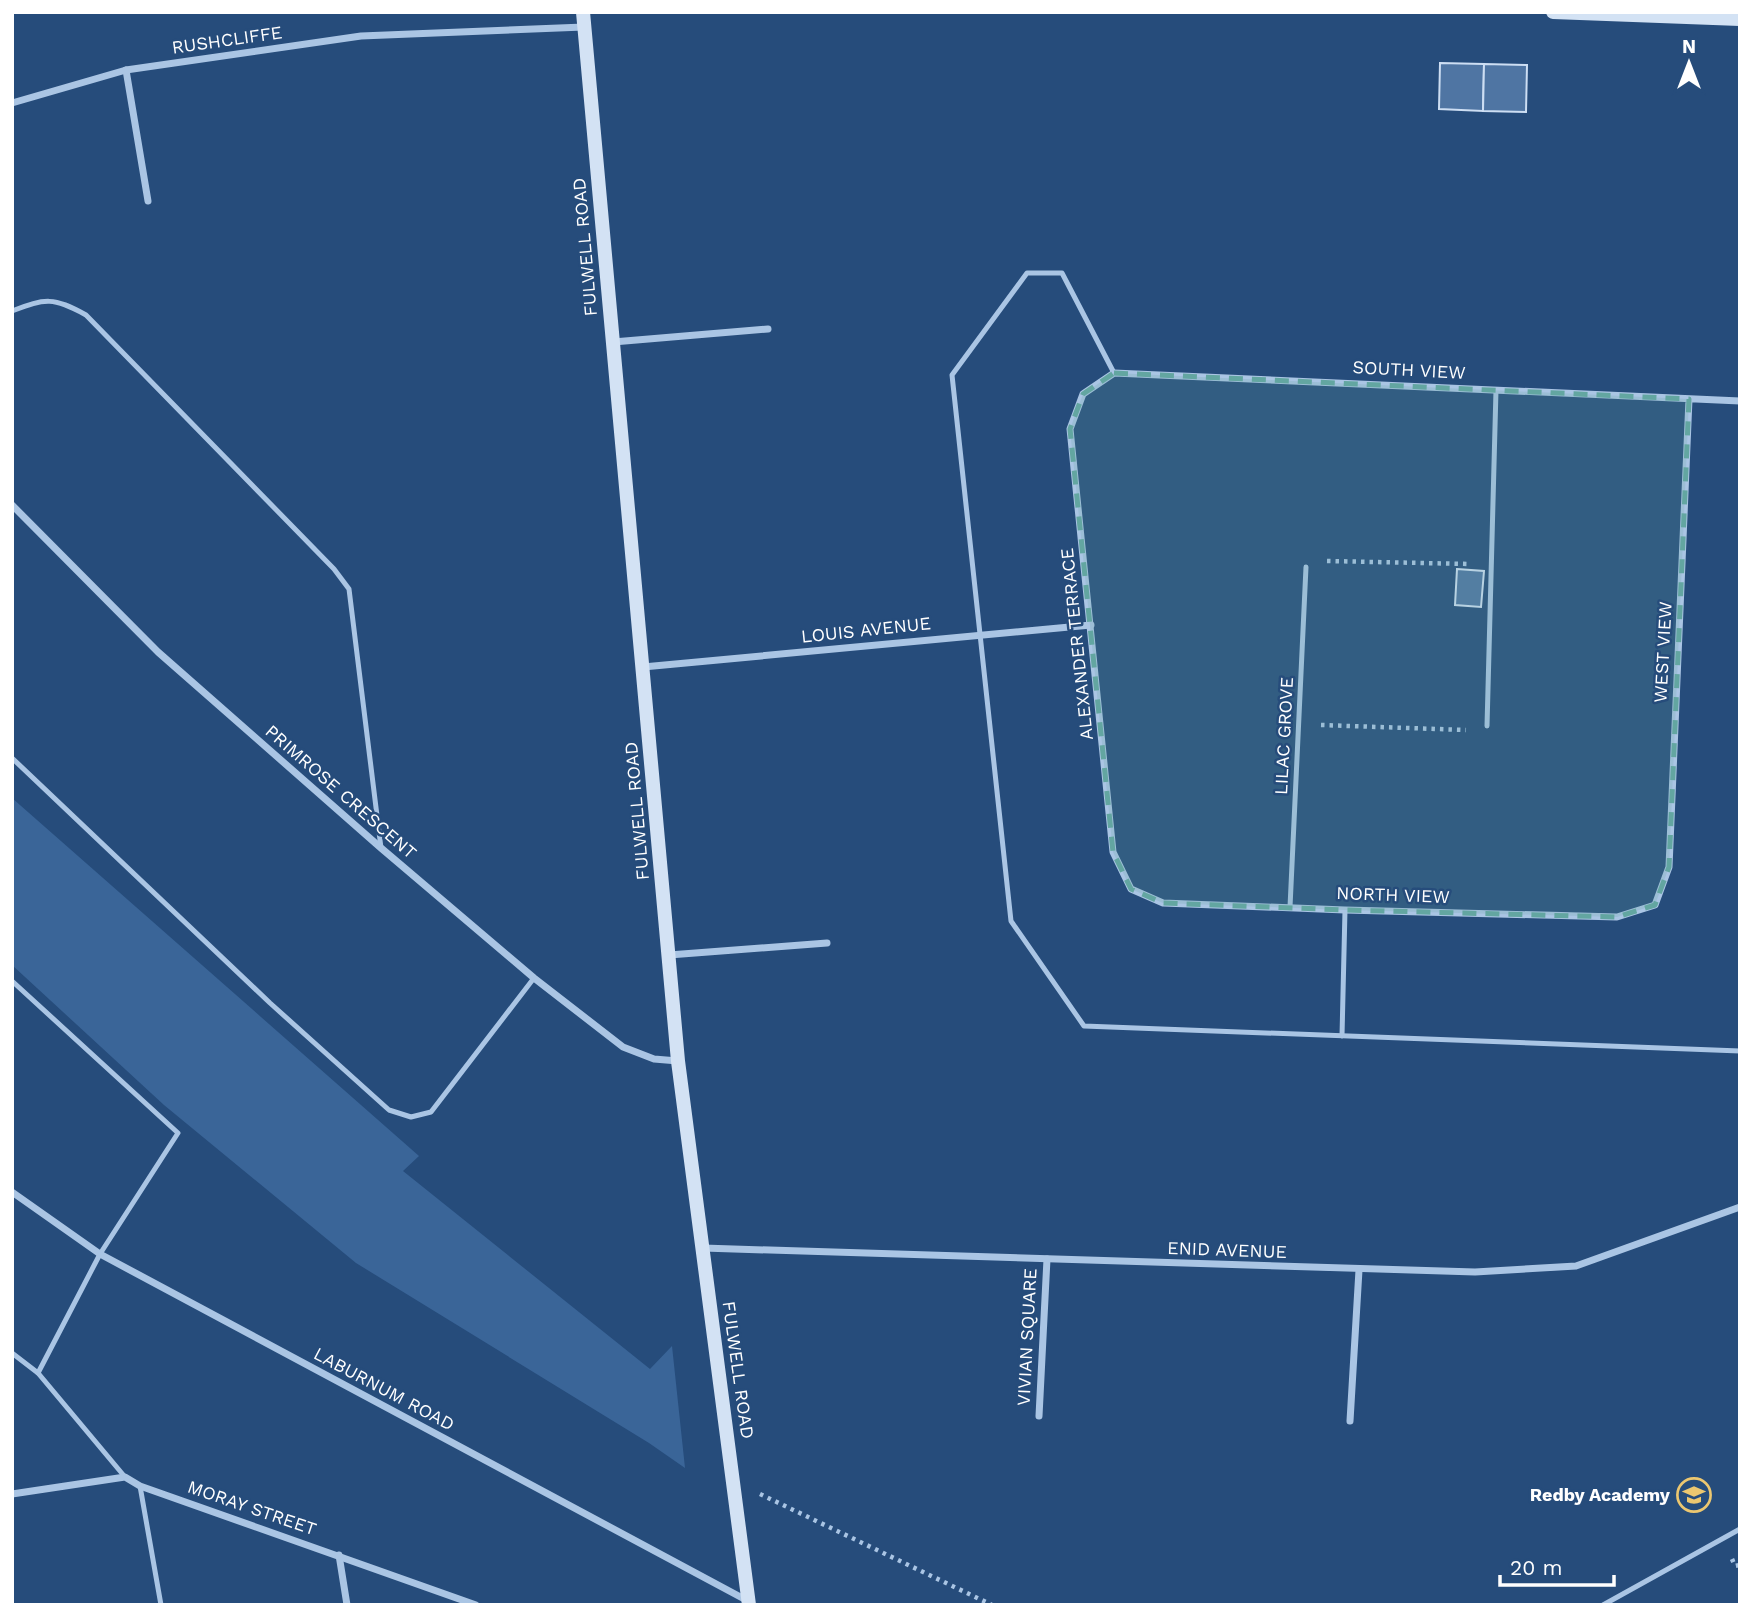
<svg xmlns="http://www.w3.org/2000/svg" width="1752" height="1617" font-family="'Work Sans',sans-serif">
	<style>
		.green { fill: #3a6598 }
		.building { fill: #4f75a3; stroke: #cddef3; stroke-width: 2 }
		.lines { fill: none; stroke-linecap: round; stroke-linejoin: round }
		.path { stroke: #aac5e4; stroke-width: 4.5; stroke-dasharray: 3.5 5; stroke-linecap: butt }
		.lane { stroke: #aac5e4; stroke-width: 5 }
		.street { stroke: #aac5e4; stroke-width: 7 }
		.secondary { stroke: #d3e2f4; stroke-width: 14 }
		.marked { fill: #63a6a1; fill-opacity: 0.2; stroke: #63a6a1; stroke-width: 5; stroke-dasharray: 14 9; stroke-linejoin: round }
		.labels { text-anchor: middle; stroke-width: 5; stroke-linejoin: round; paint-order: stroke }
		.street-label { font-size: 18px; fill: #fff; stroke: #264c7b }
		.poi-label { font-size: 18px; font-weight: bold; fill: #fff; stroke: #264c7b; text-anchor: end }
	</style>
	<rect width="100%" height="100%" fill="#264c7b"/>
	<path class="green" d="M12,798l407,358 -16,15 247,198 22,-23 13,122 -36,-25 -293,-180 -192,-158 -152,-140z"/>
	<g class="building">
		<path d="M1440,63l44,1 -1,47 -44,-2z"/>
		<path d="M1484,64l43,1 -1,47 -43,-1z"/>
		<path d="M1457,569l27,2 -3,36 -26,-2z"/>
	</g>
	<g class="lines">
		<g class="path">
			<path d="M1327,561l142,3"/>
			<path d="M1321,725l145,5"/>
			<path d="M760,1494l232,111"/>
			<path d="M1732,1559l3,7 5,-1"/>
		</g>
		<g class="lane">
			<path d="M12,311c34,-13 41,-14 74,4l248,254 15,20 32,259"/>
			<path d="M1114,373l-52,-100h-35l-75,102 59,546 73,105 656,25"/>
			<path d="M1487,726l9,-336"/>
			<path d="M12,758l258,245 119,107 22,7 20,-5 103,-134"/>
			<path d="M1290,907l16,-340"/>
			<path d="M12,981l166,152 -78,121 -62,119"/>
			<path d="M1342,1036l3,-126"/>
			<path d="M12,1353l26,20 87,104"/>
			<path d="M140,1486l21,119"/>
			<path d="M1603,1605l137,-76"/>
		</g>
		<g class="street">
			<path d="M126,70l22,131"/>
			<path d="M12,103l114,-33 235,-34 223,-9"/>
			<path d="M613,342l155,-13"/>
			<path d="M1689,399l-20,468 -14,38 -38,12 -272,-7 -182,-7 -32,-14 -18,-37 -43,-423 13,-35 31,-21 626,28"/>
			<path d="M12,505l146,147 223,196 153,130 89,69 31,12 24,2"/>
			<path d="M643,667l448,-42"/>
			<path d="M669,955l158,-12"/>
			<path d="M12,1192l88,62 648,347"/>
			<path d="M703,1248l772,24 101,-6 164,-59"/>
			<path d="M1039,1416l8,-157"/>
			<path d="M1350,1421l9,-151"/>
			<path d="M12,1494l113,-17 15,9 336,119"/>
			<path d="M339,1555l8,50"/>
		</g>
		<g class="secondary">
			<path d="M583,12l95,1049 71,544"/>
			<path d="M1553,12l187,7"/>
		</g>
	</g>
	<path class="marked" d="M1114,373l575,26 -20,468 -14,38 -38,12 -272,-7 -182,-7 -32,-14 -18,-37 -43,-423 13,-35z"/>
	<defs>
		<g id="school-ring" transform="scale(1.75)"><circle r="9.5" fill="#264c7b" stroke="#ecc770" stroke-width="1.5"/><path d="M0-5L7-2L0 1L-7-2ZM-4 1L0 2.5L4 1V4Q0 6-4 4Z" fill="#ecc770"/></g>
	</defs>
	<g fill-rule="evenodd">
		<use href="#school-ring" x="1694" y="1495"/>
	</g>
	<g class="labels">
		<g class="street-label">
			<text transform="translate(227 40) rotate(-8)" y="6">RUSHCLIFFE</text>
			<text transform="translate(585 247) rotate(-95)" y="6">FULWELL ROAD</text>
			<text transform="translate(1409 370) rotate(3)" y="6">SOUTH VIEW</text>
			<text transform="translate(866 630) rotate(-6)" y="6">LOUIS AVENUE</text>
			<text transform="translate(1077 644) rotate(-96)" y="6">ALEXANDER TERRACE</text>
			<text transform="translate(1663 652) rotate(-87)" y="6">WEST VIEW</text>
			<text transform="translate(1284 736) rotate(-87)" y="6">LILAC GROVE</text>
			<text transform="translate(341 792) rotate(41)" y="6">PRIMROSE CRESCENT</text>
			<text transform="translate(637 811) rotate(-95)" y="6">FULWELL ROAD</text>
			<text transform="translate(1393 895) rotate(2)" y="6">NORTH VIEW</text>
			<text transform="translate(1227 1250) rotate(2)" y="6">ENID AVENUE</text>
			<text transform="translate(1027 1337) rotate(-87)" y="6">VIVIAN SQUARE</text>
			<text transform="translate(738 1370) rotate(82)" y="6">FULWELL ROAD</text>
			<text transform="translate(384 1389) rotate(28)" y="6">LABURNUM ROAD</text>
			<text transform="translate(252 1508) rotate(19)" y="6">MORAY STREET</text>
		</g>
		<g class="poi-label">
			<text x="1670" y="1501">Redby Academy</text>
		</g>
	</g>
	<rect width="1752" height="1617" fill="none" stroke="#ffffff" stroke-width="28"/>
	<g transform="translate(1689 63)" stroke="#264c7b" stroke-width="5" paint-order="stroke">
	<path d="M0-5L12 26L0 18L-12 26Z" fill="#ffffff"/>
	<text y="-10" font-size="19" font-weight="bold" text-anchor="middle" fill="#ffffff">N</text>
	</g>
	<path d="M1500 1575v10h114v-10" fill="none" stroke="#ffffff" stroke-width="3.5"/>
	<text x="1510" y="1575" font-size="21" fill="#ffffff" stroke="#264c7b" stroke-width="5" paint-order="stroke">20 m</text>
</svg>
